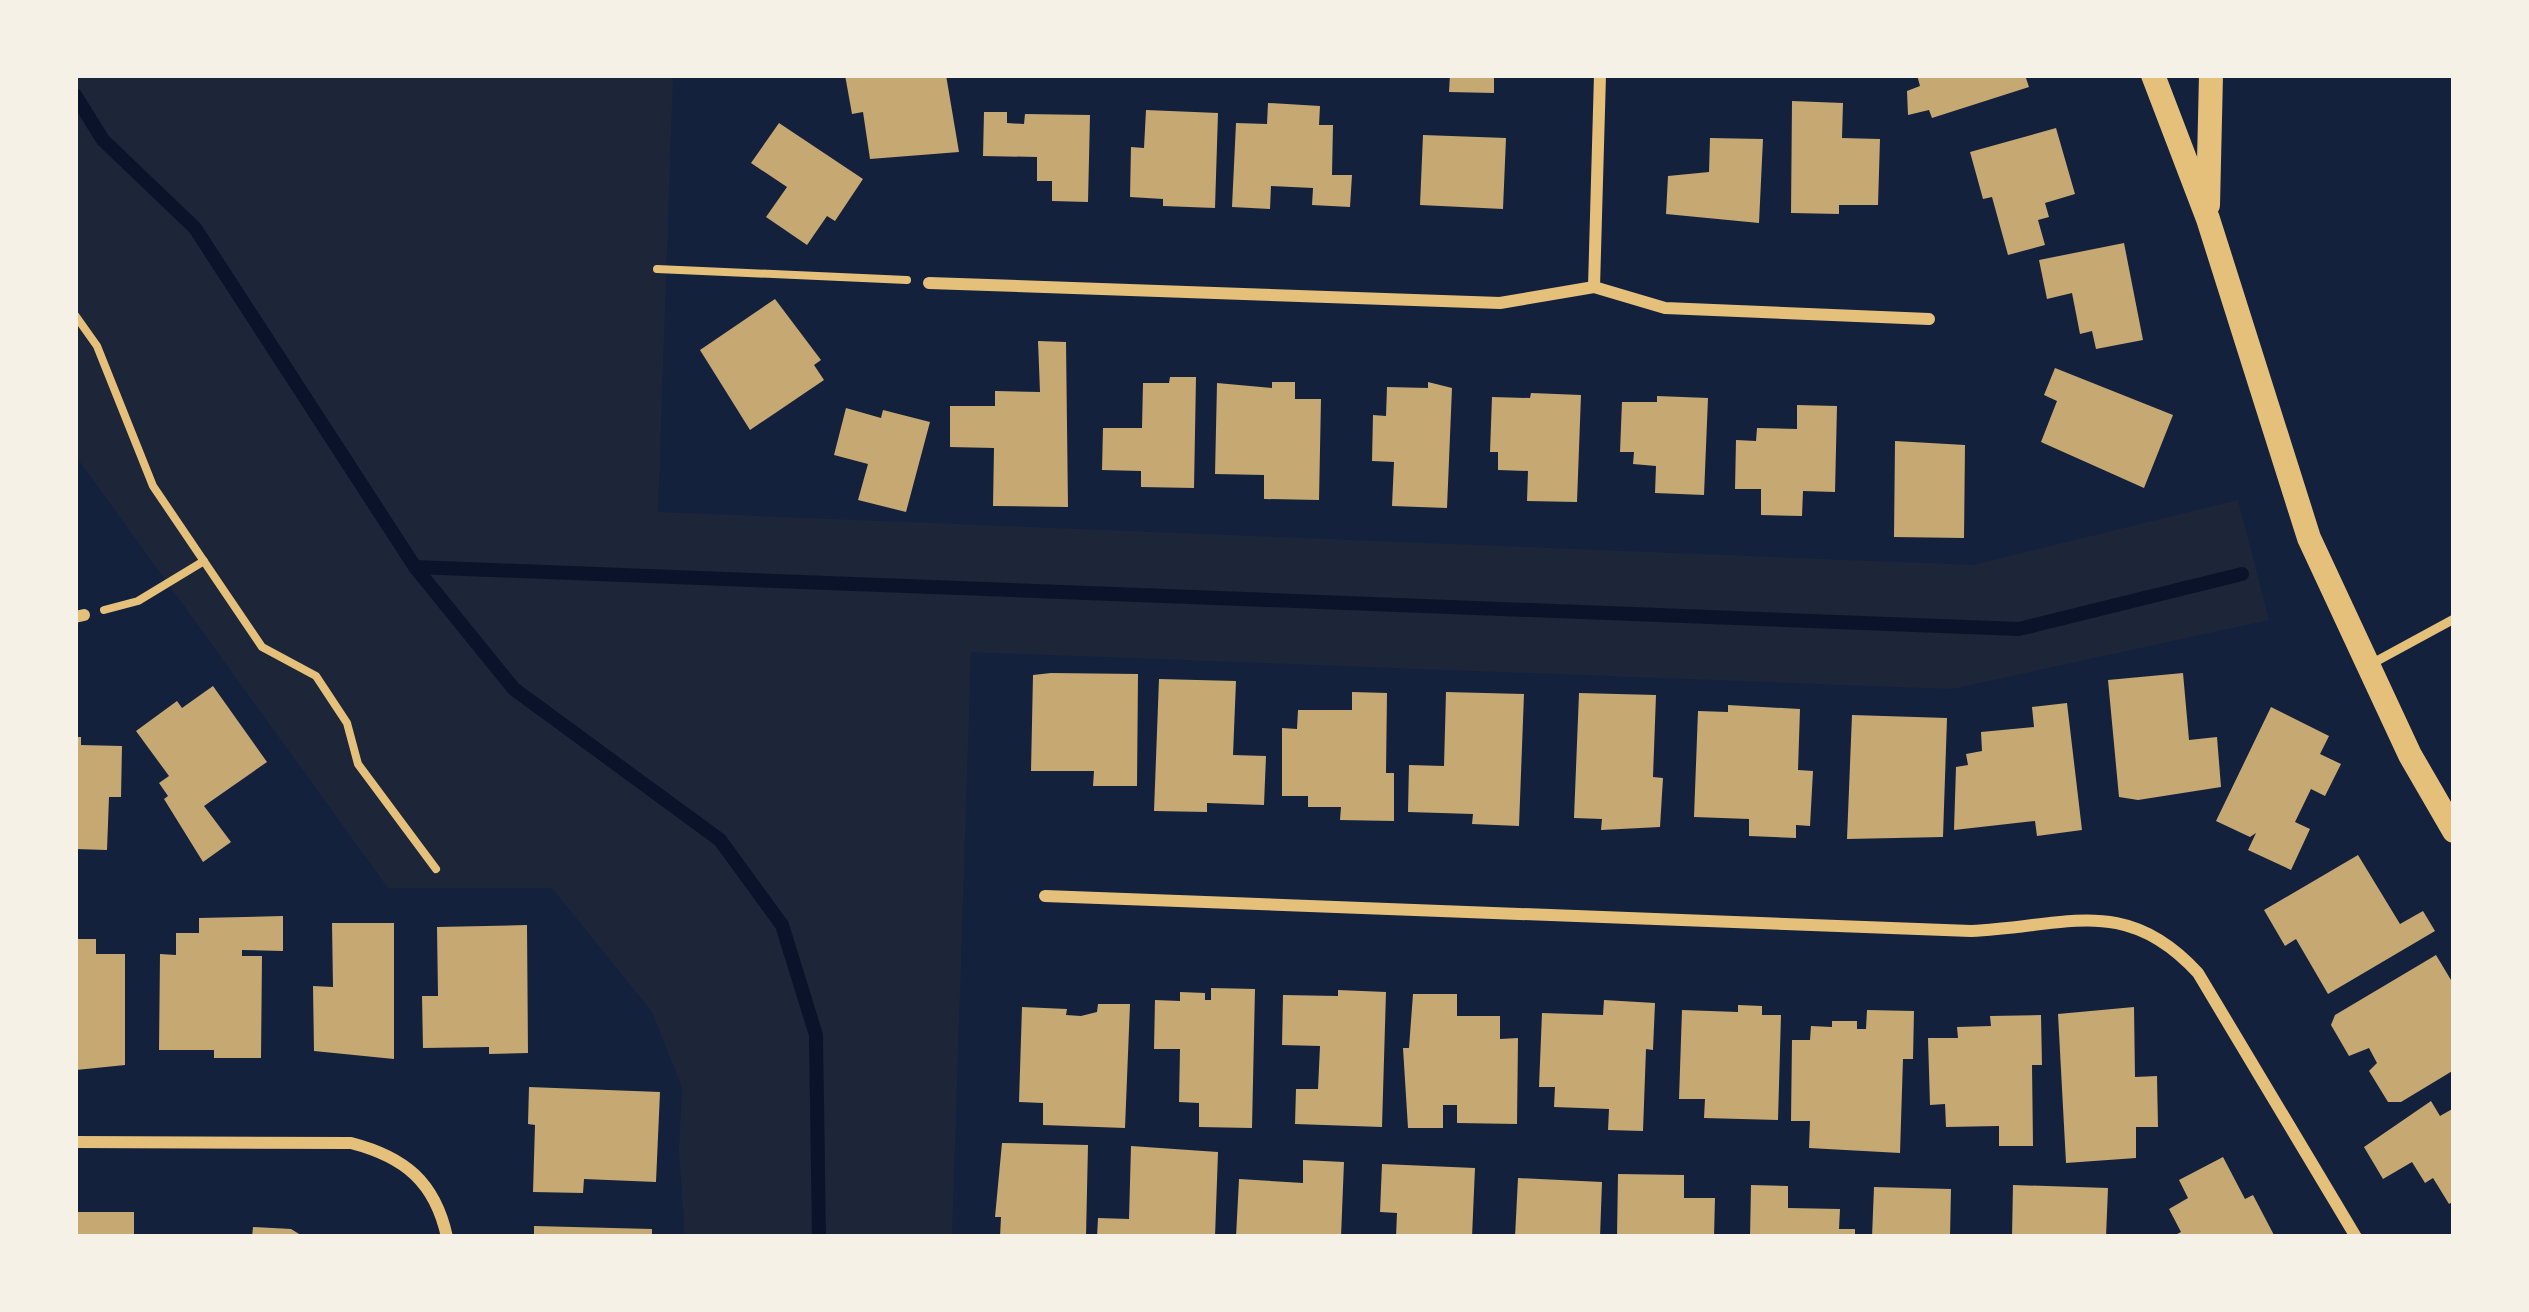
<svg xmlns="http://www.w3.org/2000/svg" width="2529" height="1312" font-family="'Space Grotesk',sans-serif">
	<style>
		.green { fill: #1d2539 }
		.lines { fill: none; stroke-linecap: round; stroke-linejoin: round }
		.stream { stroke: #0b132b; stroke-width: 14 }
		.building { fill: #c6a872 }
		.path { stroke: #e5c07b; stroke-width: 8 }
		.service { stroke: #e5c07b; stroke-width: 9 }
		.minor { stroke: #e5c07b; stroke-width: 12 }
		.secondary { stroke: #e5c07b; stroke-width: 24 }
	</style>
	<rect width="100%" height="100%" fill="#14213d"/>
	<path class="green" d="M75,75h598l-15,437 1315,53 265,-65 31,120 -317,69 -981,-37 -19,585h-267l-6,-86 3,-64 -30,-75 -100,-124h-164l-313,-433z"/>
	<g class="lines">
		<g class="stream">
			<path d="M75,95l28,45 92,88 220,339 99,122 206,151 62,85 34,110 3,202"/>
			<path d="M415,567l1604,62 223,-55"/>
		</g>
	</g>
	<g class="building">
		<path d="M845,75h101l13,77 -89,7 -7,-47 -11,2z"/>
		<path d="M1450,75h44v18l-45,-1z"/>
		<path d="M1917,75h108l4,12 -97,31 -3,-8 -21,5 -1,-24 13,-5z"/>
		<path d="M1792,101l51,2 -1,35 38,1 -2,66h-39v9l-48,-1z"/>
		<path d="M1268,103l52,3 -1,19h14l-1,50h20l-2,32 -38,-2 1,-17 -42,-2 -1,23 -38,-2 4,-84 31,1z"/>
		<path d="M1146,110l72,3 -3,95 -52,-2v-7l-33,-2 1,-50 13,1z"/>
		<path d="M984,112h23v11l17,1 1,-10 65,1 -2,87 -36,-1v-20h-15v-24l-54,-1z"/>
		<path d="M779,123l84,56 -28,42 -8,-5 -20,29 -41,-28 21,-30 -36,-24z"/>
		<path d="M2056,128l19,66 -30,9 4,14 -11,3 7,25 -37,10 -16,-58 -9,2 -13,-47z"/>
		<path d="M1423,135l83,3 -3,71 -83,-4z"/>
		<path d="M1710,138l53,1 -4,84 -93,-9 2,-38 41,-4z"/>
		<path d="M2124,243l19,97 -47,9 -4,-18 -12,3 -8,-41 -25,6 -8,-39z"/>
		<path d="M775,299l46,61 -7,5 10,15 -74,50 -50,-80z"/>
		<path d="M1038,341l28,1 2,165 -75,-1 1,-58 -44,-1v-41h45v-15l45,1z"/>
		<path d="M2055,368l118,47 -29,73 -103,-46 16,-41 -13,-6z"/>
		<path d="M1170,377h26l-2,111 -53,-1v-16l-39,-1 1,-42h39l1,-45h26z"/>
		<path d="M1272,382h23v17h26l-2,101 -55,-1v-24l-49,-1 2,-91 55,5z"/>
		<path d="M1428,382l24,6 -5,120 -55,-2 2,-44 -22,-1 1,-46 13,1 1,-29 41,1z"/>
		<path d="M1531,393l50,2 -4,107 -50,-1 1,-30 -30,-1v-18h-8l2,-55 38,1z"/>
		<path d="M1657,396l51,2 -4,97 -49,-2 1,-27 -23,-2 1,-12h-14l2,-50h35z"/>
		<path d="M1797,405l40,1 -2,86 -32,-1 -1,25 -41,-1v-26h-26l1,-49 20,1 1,-13 40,1z"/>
		<path d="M846,408l35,10 2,-8 47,12 -24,90 -48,-12 10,-36 -34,-9z"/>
		<path d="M1895,441l70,4 -1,93 -70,-1z"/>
		<path d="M1051,673l87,1 -1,112h-44l1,-15h-63l2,-96z"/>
		<path d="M2183,673l6,67 28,-3 4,50 -83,13 -19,-3 -11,-117z"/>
		<path d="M1159,679l77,2 -3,74 33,1 -2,49 -57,-2v9l-53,-1z"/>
		<path d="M213,686l54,76 -63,44 27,36 -28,20 -39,-63 4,-3 -9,-13 10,-7 -33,-45 41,-30 5,7z"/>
		<path d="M1352,692l35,1 -1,80h8v48l-54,-1 1,-13h-33v-11h-26v-68l15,1 1,-19h54z"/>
		<path d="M1446,692l78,2 -5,132 -47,-2 1,-10 -65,-2 1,-47 35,1z"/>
		<path d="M1579,693l77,2 -3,82 10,1 -3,49 -59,3 1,-11 -28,-1z"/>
		<path d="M2067,703l15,127 -45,6 -2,-15 -81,9 2,-63 12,-2 -2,-11 16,-3 -1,-19 53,-5 -2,-20z"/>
		<path d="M1728,705l72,4 -2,61 15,1 -3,55 -14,-1v13l-47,-2v-17l-55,-2 4,-106 30,1z"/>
		<path d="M2271,707l58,29 -9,18 21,10 -16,32 -14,-7 -16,33 15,7 -19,41 -43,-20 8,-17 -6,4 -34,-16z"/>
		<path d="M1852,715l95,3 -4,119 -96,2z"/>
		<path d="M75,737h6v8l41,1 -1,51h-12l-2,53 -32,-1z"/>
		<path d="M2358,855l42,69 23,-13 12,20 -107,63 -32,-55 -11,7 -21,-36z"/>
		<path d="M283,916v35l-41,-1v6h20l-1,102h-47v-8h-55l1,-96 16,1v-22h23v-15z"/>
		<path d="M332,923h62v136l-80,-8 -1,-65 20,1z"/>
		<path d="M527,925l1,128 -39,1v-7l-66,1 -1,-52h16l-1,-69z"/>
		<path d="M75,939h21v15h29v111l-49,5z"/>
		<path d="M2436,955l18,30v85l-53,32h-13l-19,-31 8,-8 -8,-15 -20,8 -18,-31 4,-10z"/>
		<path d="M1211,988l44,1 -3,139 -53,-1v-24l-20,-1 1,-53h-26l1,-49 25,1v-9l25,1v7h6z"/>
		<path d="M1338,990l48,2 -4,135 -87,-3 1,-35h22l2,-43 -38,-1 1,-50 55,1z"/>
		<path d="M1413,994h44v22h43v23l18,-1 -1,86 -60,-1v-18h-14v23h-35l-5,-80h6z"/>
		<path d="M1604,1000l51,3 -2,47 -7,-1 -3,82 -35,-1 1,-21 -55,-2 1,-20h-16l3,-74 61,2z"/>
		<path d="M1098,1004h32l-5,124 -82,-3v-22l-24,-1 3,-95 45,2 -1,6 15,1 16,-4z"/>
		<path d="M1738,1005l24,1v9h19l-3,105 -74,-2 1,-19h-26l3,-89 56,2z"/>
		<path d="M2134,1007l1,70 22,-1 1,51h-22v31l-70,5 -8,-149z"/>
		<path d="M1867,1010l47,1 -1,48h-10l-3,94 -91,-5 1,-27h-19l1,-81h18l1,-14 21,1v-6h25v8h9z"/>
		<path d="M2041,1015l1,50h-10l1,81h-34v-20l-53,1 -1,-23 -15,1 -2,-67h30l-1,-11 34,-1 -1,-10z"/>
		<path d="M529,1087l131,5 -4,90 -72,-3 -1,14 -50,-1 2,-67 -7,-1z"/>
		<path d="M2431,1101l9,15 14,-8v93l-5,3 -16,-26 -8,5 -13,-21 -29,17 -19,-32z"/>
		<path d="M1002,1143l86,2 -2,92h-86l1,-20h-6z"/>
		<path d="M1131,1146l87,6 -3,85h-118l1,-19 31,1z"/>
		<path d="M2223,1157l22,42 8,-4 22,42h-104l10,-5 -12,-23 19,-11 -9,-18z"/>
		<path d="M1303,1160l41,2 -3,75h-105l3,-58 64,4z"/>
		<path d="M1382,1164l93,4 -3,69h-76l1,-24 -17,-1z"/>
		<path d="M1618,1174l66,1v23h31l-1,39h-97z"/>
		<path d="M1518,1178l84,4 -2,55h-85z"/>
		<path d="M1751,1185l37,1v22l52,1 -1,20h16v8h-105z"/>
		<path d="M2013,1185l95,3 -2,49h-94z"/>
		<path d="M1874,1187l77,2 -1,48h-78z"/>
		<rect x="75" y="1212" width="59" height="25"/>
		<path d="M534,1226l118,3v8h-118z"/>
		<path d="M253,1227l38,2 13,8h-52z"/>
	</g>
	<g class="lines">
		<g class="path">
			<path d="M657,269l250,11"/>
			<path d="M75,315l22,31 56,140 109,161 54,29 31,47 11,41 78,105"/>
			<path d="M104,610l34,-9 66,-40"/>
		</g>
		<path class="service" d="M2373,663l81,-44"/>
		<g class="minor">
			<path d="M929,283l571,20 94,-16 71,21 264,11"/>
			<path d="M1594,287l6,-212"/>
			<path d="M75,617l9,-2"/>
			<path d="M1045,896l926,35c94,-4 154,-38 227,42l158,264"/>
			<path d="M75,1142l276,1c54,14 84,39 96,94"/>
		</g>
		<g class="secondary">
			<path d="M2153,75l55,144 101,319 101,217 44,76"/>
			<path d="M2208,205l3,-130"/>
		</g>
	</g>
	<rect width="2529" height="1312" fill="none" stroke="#f6f1e7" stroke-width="156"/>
</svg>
